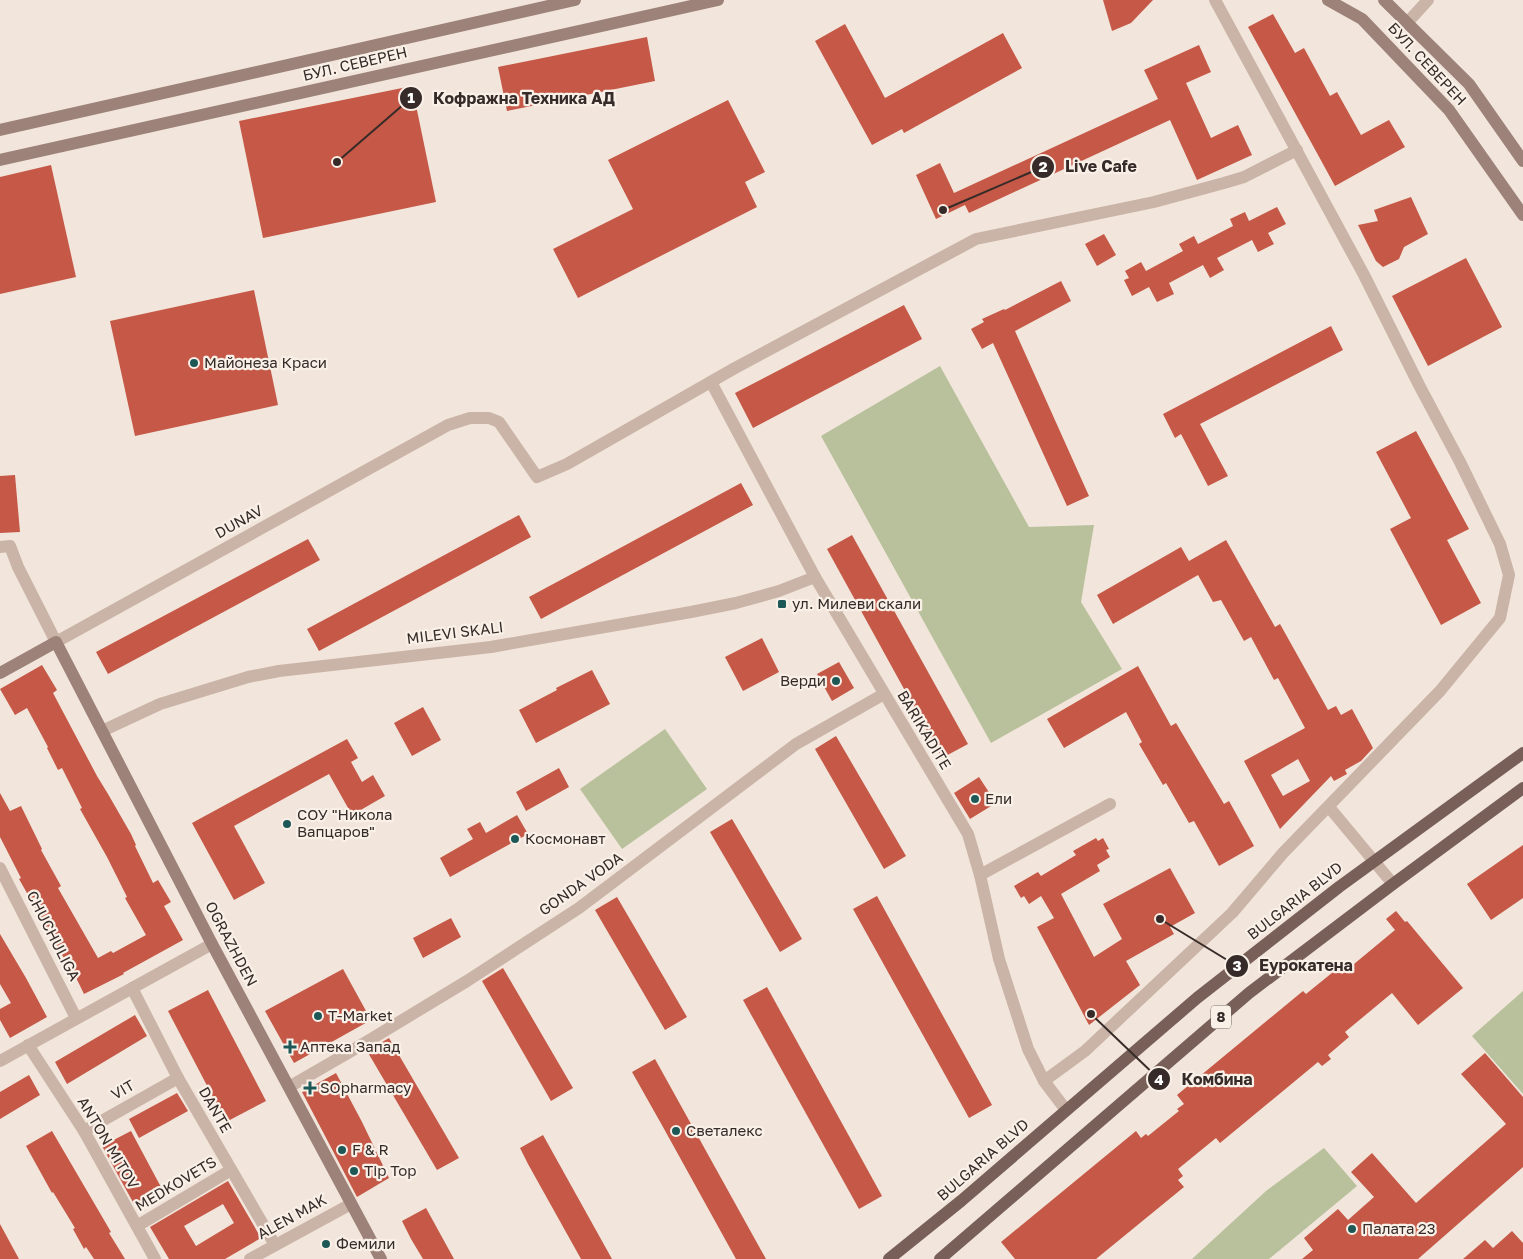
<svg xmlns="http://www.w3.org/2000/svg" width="1523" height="1259" font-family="'Golos Text',sans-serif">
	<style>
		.green { fill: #b8c19b }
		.building { fill: #c55846; fill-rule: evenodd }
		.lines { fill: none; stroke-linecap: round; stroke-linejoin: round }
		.street { stroke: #cab4a7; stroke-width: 12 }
		.secondary { stroke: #9d8279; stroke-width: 12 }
		.primary { stroke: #786059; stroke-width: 12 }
		.poi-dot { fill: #1d5856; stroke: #f9f0e8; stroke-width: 2 }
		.labels { text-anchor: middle; stroke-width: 4.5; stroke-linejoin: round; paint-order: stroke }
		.shield { fill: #f9f0e8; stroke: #706662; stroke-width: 1 }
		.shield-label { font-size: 14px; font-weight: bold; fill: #362b28 }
		.street-label { font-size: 15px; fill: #362b28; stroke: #f9f0e8 }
		.poi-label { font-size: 15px; fill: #362b28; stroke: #f9f0e8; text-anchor: start }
		.leader { fill: none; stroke: #362b28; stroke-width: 2 }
		.callout-dot { fill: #362b28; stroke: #f9f0e8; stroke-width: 2 }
		.mark-label { font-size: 15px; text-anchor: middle; font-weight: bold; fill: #fff }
		.callout-label { font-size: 16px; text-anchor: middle; font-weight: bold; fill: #362b28; stroke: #f9f0e8; stroke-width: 4.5; stroke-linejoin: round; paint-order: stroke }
	</style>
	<rect width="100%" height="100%" fill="#f2e5db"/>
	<g class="green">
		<path d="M940,366l89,161 65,-2 -13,77 41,67 -131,74 -170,-307z"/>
		<path d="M665,729l42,60 -85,60 -42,-60z"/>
		<path d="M1523,991v103l-51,-58z"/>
		<path d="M1324,1148l33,38 -88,73h-77l74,-68z"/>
	</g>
	<g class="building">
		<path d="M1103,0h50l-22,23 -19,8z"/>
		<path d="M1273,14l22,39 9,-5 26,48 7,-4 24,43 28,-15 16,27 -70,39 -87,-159z"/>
		<path d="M845,24l40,74 118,-65 19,35 -118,65 -2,-4 -30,16 -57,-104z"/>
		<path d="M647,37l8,44 -148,30 -9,-44z"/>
		<path d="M1199,45l12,27 -25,11 25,55 27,-13 14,30 -55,25 -27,-60 -201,93 -4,-8 -29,14 -20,-44 24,-12 14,30 204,-94 -14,-29z"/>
		<path d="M412,86l24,116 -173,36 -24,-117z"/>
		<path d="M728,100l37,72 -20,10 12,25 -179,91 -25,-49 80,-40 -25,-49z"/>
		<path d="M51,165l25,112 -76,17v-117z"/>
		<path d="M1411,197l17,37 -24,13 -5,12 -16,8 -7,-6 -18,-36 20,-4 -4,-11z"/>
		<path d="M1277,207l9,17 -18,9 6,11 -16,8 -6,-12 -35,18 7,12 -14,8 -7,-13 -34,18 5,11 -17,8 -8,-15 -17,9 -8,-16 5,-2 -4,-7 16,-9 5,9 37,-20 -4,-7 15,-8 4,8 35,-18 -3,-7 15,-7 4,9z"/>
		<path d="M1104,234l12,21 -19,11 -12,-22z"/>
		<path d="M1466,258l36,69 -74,39 -36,-70z"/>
		<path d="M1061,281l10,20 -56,30 74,165 -22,10 -74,-163 -11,6 -11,-20 13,-7 -2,-3 22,-10 1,1z"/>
		<path d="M254,290l24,115 -143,31 -25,-115z"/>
		<path d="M904,305l18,34 -169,89 -18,-35z"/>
		<path d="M1331,326l12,24 -143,74 28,52 -20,10 -27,-52 -6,4 -12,-24z"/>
		<path d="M1416,431l53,98 -22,11 34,63 -40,22 -51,-96 21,-11 -35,-66z"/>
		<path d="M15,475l5,57 -20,1v-57z"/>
		<path d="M741,483l12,22 -212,114 -12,-22z"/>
		<path d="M519,515l12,22 -212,114 -12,-22z"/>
		<path d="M852,535l116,209 -26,14 -115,-209z"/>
		<path d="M308,539l12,21 -212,114 -12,-22z"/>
		<path d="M1226,540l49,87 5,-3 48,86 8,-4 5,9 11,-6 21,39 -12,13 -16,9 2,4 -13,7 -3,-5 -51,53 -36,-68 61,-33 -27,-50 -4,2 -23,-43 -7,4 -23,-41 -8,2 -15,-27 -85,49 -16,-29 84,-48 8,14zM1298,759l12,22 -27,15 -12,-21z"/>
		<path d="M762,638l17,34 -36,19 -18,-34z"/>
		<path d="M839,662l15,26 -22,13 -15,-27z"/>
		<path d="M42,665l15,25 -4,3 44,83 11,18 23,40 5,11 -1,1 18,37 5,-3 13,22 -7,4 19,34 -60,33 1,1 -40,20 -17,-35 -2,1 -46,-81 2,-1 -21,-41v-44l10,18 11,-5 21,43 -1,1 20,36 -3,2 40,70 13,-7 2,2 33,-18 -21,-37 2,-1 -20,-40 -27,-48 2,-1 -20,-40 -4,2 -11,-22 1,-1 -21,-39 -12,7 -15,-26z"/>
		<path d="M1138,666l33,60 5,-3 48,81 5,-3 25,45 -35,20 -25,-45 -5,2 -23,-40 -3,2 -24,-41 3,-2 -16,-30 -62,36 -17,-29z"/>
		<path d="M592,670l18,34 -74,39 -17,-33 38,-20 -1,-2z"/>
		<path d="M423,707l18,33 -29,16 -18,-33z"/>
		<path d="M836,736l70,120 -22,13 -69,-120z"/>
		<path d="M347,739l11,19 -7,4 11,20 11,-7 12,21 -33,19 -23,-41 -95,52 31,57 -31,17 -42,-77z"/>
		<path d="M559,768l10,19 -43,24 -10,-19z"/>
		<path d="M979,777l17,26 -26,16 -16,-26z"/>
		<path d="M517,815l11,19 -78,43 -10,-19 33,-19 -6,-10 13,-7 6,11z"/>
		<path d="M732,819l70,120 -22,13 -70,-120z"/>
		<path d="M1096,838l2,3 5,-3 6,11 -3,1 4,7 -13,8 3,6 -39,23 33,63 28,-18 -19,-35 67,-36 25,45 -25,14 4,7 -48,27 14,24 -51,40 -52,-98 17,-9 -13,-22 -12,8 -5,-8 -3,2 -7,-12 24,-14 3,4 35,-21 -3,-4z"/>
		<path d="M1523,845v53l-32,22 -24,-36z"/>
		<path d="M877,896l115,209 -23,13 -116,-209z"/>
		<path d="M617,897l70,120 -22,13 -70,-120z"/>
		<path d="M1396,911l9,11 2,-1 56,67 -45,37 -26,-32 -47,39 4,5 -21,18 3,4 -9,7 -4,-4 -98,81 -4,-5 -38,31 5,7 -5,4 6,7 -88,72h-81l-14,-17 135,-111 5,7 5,-4 2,2 31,-25 -2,-2 7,-5 -7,-9 126,-104 3,3 32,-26 4,6 53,-44 -9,-11z"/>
		<path d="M451,918l10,19 -38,21 -10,-20z"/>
		<path d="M0,934l26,44 21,39 -37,21 -10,-18v-11l11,-6 -11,-19z"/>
		<path d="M503,968l70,120 -22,13 -69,-120z"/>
		<path d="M343,969l28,51 -77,43 -29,-52z"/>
		<path d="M767,987l115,209 -23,13 -116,-209z"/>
		<path d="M208,990l58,111 -40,21 -58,-111z"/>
		<path d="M135,1015l12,21 -80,48 -12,-22z"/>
		<path d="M389,1038l70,120 -22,12 -70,-119z"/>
		<path d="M1485,1053l38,44v70l-105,92h-116l11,-9 -9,-12 34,-29 10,11 26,-23 -23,-25 21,-19 44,50 90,-79 -45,-50z"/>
		<path d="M655,1059l111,200h-30l-73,-132 -31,-55z"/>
		<path d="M336,1073l26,49 27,56 -32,19 -55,-105z"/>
		<path d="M29,1075l11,20 -40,24v-27z"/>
		<path d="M177,1093l11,18 -49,27 -10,-19z"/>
		<path d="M52,1131l59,101 -2,1 16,26h-31l-8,-12 -2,2 -11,-20 2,-1 -22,-36 -1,1 -26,-47z"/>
		<path d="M131,1131l31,58 -28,15 -32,-58z"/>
		<path d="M543,1135l69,124h-31l-53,-95 -8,-16z"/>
		<path d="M228,1181l33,57 -36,21h-56l-19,-32zM223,1204l11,19 -38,23 -12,-20z"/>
		<path d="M426,1208l28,51h-31l-12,-20 -9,-18z"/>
		<path d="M0,1224l19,35h-19z"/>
		<path d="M1512,1231l11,12v16h-60l22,-19 8,8z"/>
	</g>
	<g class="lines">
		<g class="street">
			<path d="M1407,23l21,-23"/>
			<path d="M711,382l104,195 153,257 12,41 19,84 29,90 16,32 22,29"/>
			<path d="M0,547l10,-1 8,21 38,75 392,-217 22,-7h19l10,4 38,55 30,-13 168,-96 241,-129 178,-37 70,-19 20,-6 53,-27"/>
			<path d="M102,731l58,-27 88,-27 31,-6 212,-24 200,-35 45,-9 43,-12 36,-14"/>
			<path d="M1329,807l64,77"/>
			<path d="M0,868l76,150"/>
			<path d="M980,875l130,-71"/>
			<path d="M132,988l46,90 97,167"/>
			<path d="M28,1045l56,86 71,128"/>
			<path d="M0,1061l212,-117"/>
			<path d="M1044,1081l41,-30 147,-138 51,-60 157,-162 60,-73 9,-43 -9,-31 -40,-82 -41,-77 -55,-110 -149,-275"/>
			<path d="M289,1087l64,-37 114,-69 112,-73 217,-164 88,-50"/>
			<path d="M84,1131l94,-53"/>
			<path d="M137,1226l94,-56"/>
			<path d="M250,1259l101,-55"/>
		</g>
		<g class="secondary">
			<path d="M1328,0l34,19 87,91 74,105"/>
			<path d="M1384,0l85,84 54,77"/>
			<path d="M0,130l575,-130"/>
			<path d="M0,160l718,-160"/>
			<path d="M0,673l56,-31 156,302 169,315"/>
		</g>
		<g class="primary">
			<path d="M889,1259l72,-58 236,-203 142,-111 184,-134"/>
			<path d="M940,1259l309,-266 144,-109 130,-96"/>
		</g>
	</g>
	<g class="poi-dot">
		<circle cx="194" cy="363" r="5"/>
		<rect x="777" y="599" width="10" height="10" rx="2.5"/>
		<circle cx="836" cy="681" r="5"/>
		<circle cx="975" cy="799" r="5"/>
		<circle cx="287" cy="824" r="5"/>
		<circle cx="515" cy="839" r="5"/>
		<circle cx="318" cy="1016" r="5"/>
		<path d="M287.5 1039.5h5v5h5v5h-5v5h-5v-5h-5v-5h5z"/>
		<path d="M307.5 1080.5h5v5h5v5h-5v5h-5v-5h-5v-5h5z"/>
		<circle cx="676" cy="1131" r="5"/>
		<circle cx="342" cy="1150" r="5"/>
		<circle cx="354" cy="1171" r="5"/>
		<circle cx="1352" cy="1229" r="5"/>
		<circle cx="326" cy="1244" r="5"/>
	</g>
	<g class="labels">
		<rect class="shield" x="1211" y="1005.5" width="20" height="23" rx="4"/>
		<g class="shield-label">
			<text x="1221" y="1022">8</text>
		</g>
		<g class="street-label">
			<text transform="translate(355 64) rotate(-13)" y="5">БУЛ. СЕВЕРЕН</text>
			<text transform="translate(1427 64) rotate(47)" y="5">БУЛ. СЕВЕРЕН</text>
			<text transform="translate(239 522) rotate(-29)" y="5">DUNAV</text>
			<text transform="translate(455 633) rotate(-7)" y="5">MILEVI SKALI</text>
			<text transform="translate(924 730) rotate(59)" y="5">BARIKADITE</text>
			<text transform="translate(581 884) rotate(-35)" y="5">GONDA VODA</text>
			<text transform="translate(1295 901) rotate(-38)" y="5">BULGARIA BLVD</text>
			<text transform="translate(53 936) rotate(63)" y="5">CHUCHULIGA</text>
			<text transform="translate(231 944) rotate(62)" y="5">OGRAZHDEN</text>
			<text transform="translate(123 1090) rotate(-30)" y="5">VIT</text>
			<text transform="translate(215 1110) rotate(60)" y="5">DANTE</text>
			<text transform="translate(108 1143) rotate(59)" y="5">ANTON MITOV</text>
			<text transform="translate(983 1160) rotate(-41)" y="5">BULGARIA BLVD</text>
			<text transform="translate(176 1184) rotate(-31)" y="5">MEDKOVETS</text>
			<text transform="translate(292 1217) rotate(-29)" y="5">ALEN MAK</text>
		</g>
		<g class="poi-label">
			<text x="204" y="368">Майонеза Краси</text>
			<text x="792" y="609">ул. Милеви скали</text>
			<text x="826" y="686" text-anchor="end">Верди</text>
			<text x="985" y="804">Ели</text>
			<text x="297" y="820">СОУ "Никола<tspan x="297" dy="17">Вапцаров"</tspan></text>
			<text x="525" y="844">Космонавт</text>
			<text x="328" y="1021">T-Market</text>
			<text x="300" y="1052">Аптека Запад</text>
			<text x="320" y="1093">SOpharmacy</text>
			<text x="686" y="1136">Светалекс</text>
			<text x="352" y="1155">F &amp; R</text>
			<text x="364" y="1176">Tip Top</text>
			<text x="1362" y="1234">Палата 23</text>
			<text x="336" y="1249">Фемили</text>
		</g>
	</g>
	<path class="leader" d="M337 162L411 98M943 210L1043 167M1160 919L1237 966M1091 1014L1159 1079"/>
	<g class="callout-dot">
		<circle cx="337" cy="162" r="5"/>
		<circle cx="943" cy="210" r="5"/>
		<circle cx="1160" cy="919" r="5"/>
		<circle cx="1091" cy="1014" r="5"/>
		<circle cx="411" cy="98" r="12"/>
		<circle cx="1043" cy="167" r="12"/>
		<circle cx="1237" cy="966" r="12"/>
		<circle cx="1159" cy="1079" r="12"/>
	</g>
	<g class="mark-label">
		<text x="411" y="103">1</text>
		<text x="1043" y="172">2</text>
		<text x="1237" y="971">3</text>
		<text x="1159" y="1085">4</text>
	</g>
	<g class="callout-label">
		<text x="524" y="104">Кофражна Техника АД</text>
		<text x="1101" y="172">Live Cafe</text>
		<text x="1306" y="971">Еурокатена</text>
		<text x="1217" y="1085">Комбина</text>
	</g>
</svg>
